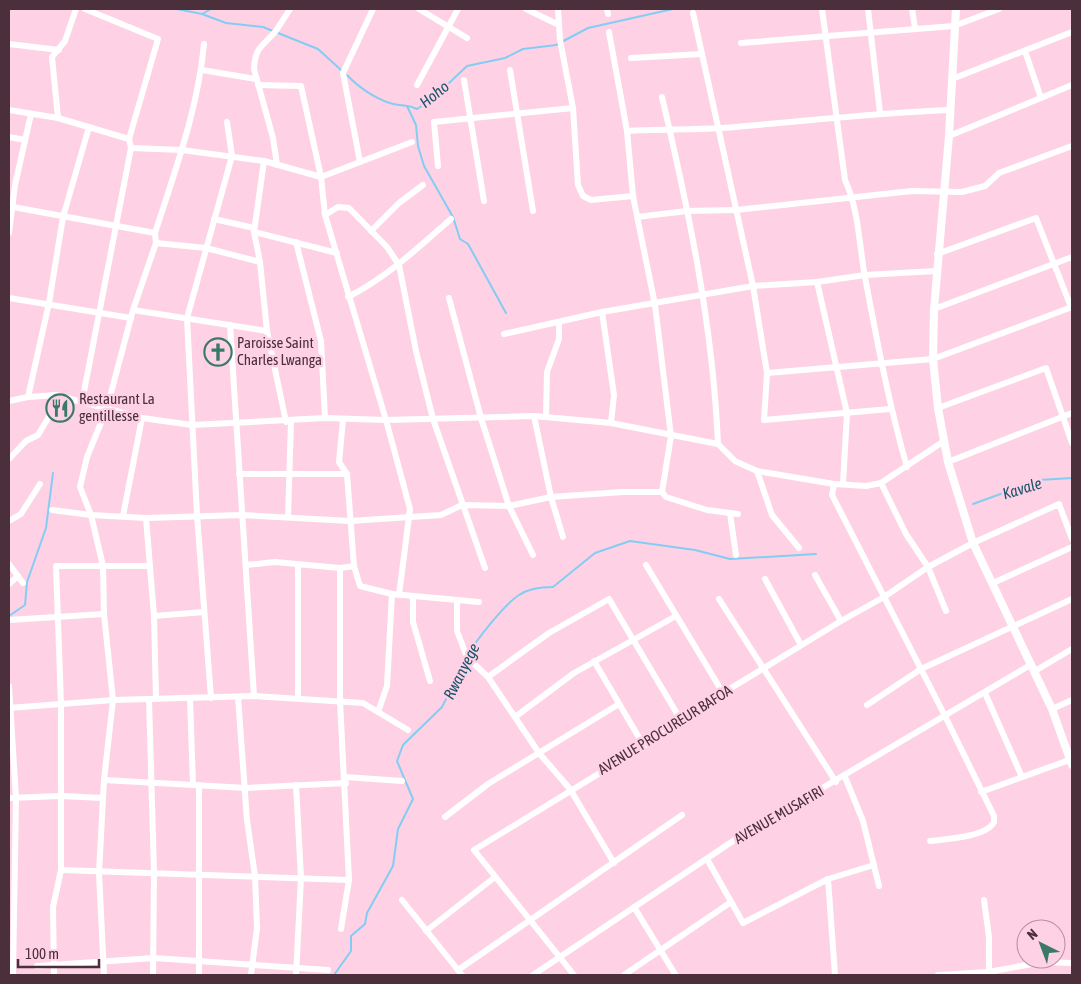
<svg xmlns="http://www.w3.org/2000/svg" width="1081" height="984" font-family="'Asap Condensed',sans-serif">
	<style>
		.lines { fill: none; stroke-linecap: round; stroke-linejoin: round }
		.stream { stroke: #83cdf3; stroke-width: 2 }
		.minor { stroke: #fff; stroke-width: 6 }
		.major { stroke: #fff; stroke-width: 8 }
		.labels { text-anchor: middle; stroke-width: 5; stroke-linejoin: round; paint-order: stroke }
		.poi-label { font-size: 15px; fill: #4b2f3b; stroke: #fed2e4; text-anchor: start }
		.street-label { font-size: 15px; fill: #4b2f3b; stroke: #fed2e4 }
		.water-label { font-size: 16px; font-style: italic; fill: #19536d; stroke: #fed2e4 }
	</style>
	<rect width="100%" height="100%" fill="#fed2e4"/>
	<g class="lines">
		<g class="stream">
			<path d="M177,9l25,5 24,9 37,4 10,4"/>
			<path d="M202,14l9,-5"/>
			<path d="M278,33l40,16 23,21"/>
			<path d="M347,75c12,13 34,28 52,30 8,1 10,0 18,4l14,-9 36,-34 38,-8 18,-9 33,-4 32,-17 85,-19"/>
			<path d="M407,106l9,19 2,21 6,20 29,51 7,22 8,5 38,69"/>
			<path d="M973,504l66,-24 33,-2"/>
			<path d="M9,616l16,-11 2,-23 19,-54 7,-55"/>
			<path d="M468,655c8,-15 36,-50 51,-60 10,-7 22,-8 34,-8l42,-34 35,-12 65,9 35,9 86,-5"/>
			<path d="M334,975l17,-24v-15l14,-12 2,-11 26,-47 5,-37 15,-30 -16,-38 6,-16 39,-38 24,-47"/>
		</g>
		<g class="minor">
			<path d="M419,9l48,29"/>
			<path d="M526,9l33,16"/>
			<path d="M558,9l2,31 13,68 5,77 5,11 8,4 42,-4"/>
			<path d="M607,9l1,5"/>
			<path d="M822,9l23,171c14,30 14,65 20,97 12,64 24,128 42,190"/>
			<path d="M868,9l12,104"/>
			<path d="M912,9l3,19"/>
			<path d="M693,13l60,273 14,87 -3,47 126,-11"/>
			<path d="M741,43l213,-17 45,-17"/>
			<path d="M9,44l50,6"/>
			<path d="M1025,51l16,47"/>
			<path d="M631,58l71,-4"/>
			<path d="M202,70l54,9"/>
			<path d="M510,70l23,141"/>
			<path d="M952,79l120,-47"/>
			<path d="M464,80l20,121"/>
			<path d="M258,85l43,1 20,91 4,38 61,205 24,89 -11,86"/>
			<path d="M417,85l41,-76"/>
			<path d="M662,97c27,115 51,229 56,347"/>
			<path d="M9,110l49,8 71,21"/>
			<path d="M58,118l-6,-61 13,-16 11,-32"/>
			<path d="M627,131c32,-2 63,-1 95,-3 76,-6 151,-15 228,-18"/>
			<path d="M949,136l123,-51"/>
			<path d="M9,137l16,3"/>
			<path d="M131,148l51,2 82,11 57,16 91,-35"/>
			<path d="M264,161l-10,71 6,30 7,69 19,91"/>
			<path d="M360,162l-17,-89 30,-64"/>
			<path d="M277,165l-4,-27 -19,-69c1,-22 8,-22 21,-37 5,-7 10,-15 15,-23"/>
			<path d="M438,166l-4,-44 139,-14"/>
			<path d="M13,207l142,26"/>
			<path d="M325,215l13,-8 11,1 38,39 12,18 17,86 17,68 52,149"/>
			<path d="M637,217l50,-6 49,-1 176,-19 50,1 23,-6 14,-13 73,-27"/>
			<path d="M214,219l40,9"/>
			<path d="M371,231l28,-28 24,-18"/>
			<path d="M254,232l83,21"/>
			<path d="M9,233l6,-48 16,-71"/>
			<path d="M296,242l25,99 4,77"/>
			<path d="M156,243l50,5 54,14"/>
			<path d="M937,254l99,-36 35,89"/>
			<path d="M817,282l30,131 -4,71"/>
			<path d="M348,297c39,-20 70,-49 103,-78"/>
			<path d="M9,298l122,20"/>
			<path d="M449,298l32,120 28,88 24,49"/>
			<path d="M934,309l138,-52"/>
			<path d="M133,310l134,21"/>
			<path d="M602,312l12,83 -3,28"/>
			<path d="M230,325l24,371"/>
			<path d="M504,334l98,-22 151,-26 64,-4 48,-7 71,-4"/>
			<path d="M767,373l166,-14 139,-52"/>
			<path d="M28,397l21,-94 14,-86 26,-90"/>
			<path d="M9,401l19,-4 28,-2 86,23 50,7 133,-7 61,2 148,-4 77,7 107,21 17,17 22,10 77,13 32,2 15,-3 63,-42"/>
			<path d="M82,402l49,-254 -2,-9 29,-100 -73,-30"/>
			<path d="M938,408l108,-40 26,75"/>
			<path d="M534,416l17,81 12,40"/>
			<path d="M546,417l1,-45 12,-33v-16"/>
			<path d="M343,420l-4,42 8,12 7,92"/>
			<path d="M9,459l17,-18 12,-6 12,-20 6,-20"/>
			<path d="M948,462l124,-49"/>
			<path d="M757,471l15,44 27,33"/>
			<path d="M239,474h108"/>
			<path d="M881,483l25,51 22,33 18,44"/>
			<path d="M834,484l-2,11 113,221 49,100v6c-7,15 -48,17 -64,19"/>
			<path d="M662,492l4,5 41,13 31,4"/>
			<path d="M52,510l39,5 55,3 96,-3 108,6 91,-6 21,-10 47,1 42,-9 72,-5h39l9,-56 -16,-131 -22,-109 -6,-65 -18,-99"/>
			<path d="M730,513l6,42"/>
			<path d="M123,516l19,-98"/>
			<path d="M288,517l3,-95"/>
			<path d="M146,518l8,98 2,83"/>
			<path d="M9,521l12,-7 19,-30"/>
			<path d="M9,564l14,19"/>
			<path d="M246,565l29,-3 65,6 14,-2 6,20 32,8 87,8"/>
			<path d="M646,565l77,128"/>
			<path d="M340,568v133l9,179 -8,49"/>
			<path d="M815,575l26,46"/>
			<path d="M765,579l36,66"/>
			<path d="M993,583l79,-36"/>
			<path d="M9,584l9,-8"/>
			<path d="M413,596v26l17,59"/>
			<path d="M719,599l117,183"/>
			<path d="M457,601v30l10,26 21,20 51,76 31,36 44,74"/>
			<path d="M154,616l50,-4"/>
			<path d="M9,620l95,-6"/>
			<path d="M594,661l50,85"/>
			<path d="M1035,671l37,-22"/>
			<path d="M488,677l61,-44 60,-34 73,123"/>
			<path d="M9,686l7,112 -3,177"/>
			<path d="M985,693l37,84"/>
			<path d="M238,697l9,123 8,56 2,52 -6,47"/>
			<path d="M190,698l3,87"/>
			<path d="M211,698l-14,-183 -10,-197 45,-162 -5,-34"/>
			<path d="M298,698v-134"/>
			<path d="M149,699l5,173 -1,103"/>
			<path d="M867,705l54,-36 151,-70"/>
			<path d="M9,708l104,-8 141,-4 109,7 45,27"/>
			<path d="M1052,709l20,-9"/>
			<path d="M378,712l9,-26 5,-92"/>
			<path d="M515,717l59,-44 102,-57"/>
			<path d="M345,777l57,4"/>
			<path d="M845,777l18,44 16,65"/>
			<path d="M104,780l142,8 100,-5"/>
			<path d="M199,785v190"/>
			<path d="M296,785l5,93 -5,97"/>
			<path d="M981,792l91,-33"/>
			<path d="M9,798l52,-2 42,2"/>
			<path d="M445,817l43,-33 131,-80"/>
			<path d="M707,859l36,64 85,-44 46,-14"/>
			<path d="M61,870l288,10"/>
			<path d="M828,879l7,96"/>
			<path d="M402,900l60,75"/>
			<path d="M984,900l5,37v37"/>
			<path d="M634,907l41,67"/>
			<path d="M426,931l69,-54"/>
			<path d="M37,966l117,-8 174,12"/>
			<path d="M458,970l224,-155"/>
			<path d="M54,975l-1,-68 8,-37v-166l-5,-138h94"/>
			<path d="M104,975l-5,-102 5,-93 9,-80 -9,-86 -1,-48 -12,-51 -11,-28 7,-30 20,-49 26,-98 23,-67 -1,-10c20,-62 43,-124 49,-189"/>
			<path d="M533,975l203,-136 296,-175"/>
			<path d="M574,975l-100,-125 170,-104 79,-53 118,-72 43,-24 44,-30 45,-24 86,-39 13,35"/>
			<path d="M624,975l107,-73"/>
			<path d="M938,975l51,-3 53,-10 30,1"/>
		</g>
		<path class="major" d="M956,9l-7,127 -15,173 -1,50 5,49 10,54 25,81 79,166 20,56"/>
	</g>
	<defs>
		<g id="church-ring" transform="scale(1.4375)"><circle r="9.5" fill="#fed2e4" stroke="#3a7967" stroke-width="1.5"/><path d="M-1.2-6h2.4v3.5h3.3v2.4h-3.3V6h-2.4V-.1h-3.3v-2.4h3.3Z" fill="#3a7967"/></g>
		<g id="restaurant-ring" transform="scale(1.4375)"><circle r="9.5" fill="#fed2e4" stroke="#3a7967" stroke-width="1.5"/><path d="M-5-6h1v4h1v-4h1v4h1v-4h1v5L-1.5 .5V6h-2V.5L-5-1ZM5-6V6H3V1.5H1.5Q1.5-4 5-6Z" fill="#3a7967"/></g>
	</defs>
	<g fill-rule="evenodd">
		<use href="#church-ring" x="218" y="352"/>
		<use href="#restaurant-ring" x="60" y="408"/>
	</g>
	<g class="labels">
		<g class="poi-label">
			<text x="237" y="348">Paroisse Saint<tspan x="237" dy="17">Charles Lwanga</tspan></text>
			<text x="79" y="404">Restaurant La<tspan x="79" dy="17">gentillesse</tspan></text>
		</g>
		<g class="street-label">
			<text transform="translate(665 730) rotate(-32)" y="5">AVENUE PROCUREUR BAFOA</text>
			<text transform="translate(779 815) rotate(-30)" y="5">AVENUE MUSAFIRI</text>
		</g>
		<g class="water-label">
			<text transform="translate(434 94) rotate(-39)" y="6">Hoho</text>
			<text transform="translate(1022 488) rotate(-17)" y="6">Kavale</text>
			<text transform="translate(461 671) rotate(-63)" y="6">Rwanyege</text>
		</g>
	</g>
	<rect width="1081" height="984" fill="none" stroke="#4b2f3b" stroke-width="20"/>
	<g transform="translate(1041 944) rotate(318)"><circle r="24" fill="#fed2e4" stroke="#b691a0"/>
	<path d="M0-4L9 19L0 12L-9 19Z" fill="#3a7967"/>
	<text y="-8" font-size="14" font-weight="bold" text-anchor="middle" fill="#4b2f3b">N</text>
	</g>
	<path d="M18 959v8h81v-8" fill="none" stroke="#4b2f3b" stroke-width="2.5"/>
	<text x="25" y="959" font-size="15" fill="#4b2f3b" stroke="#fed2e4" stroke-width="4" paint-order="stroke">100 m</text>
</svg>
